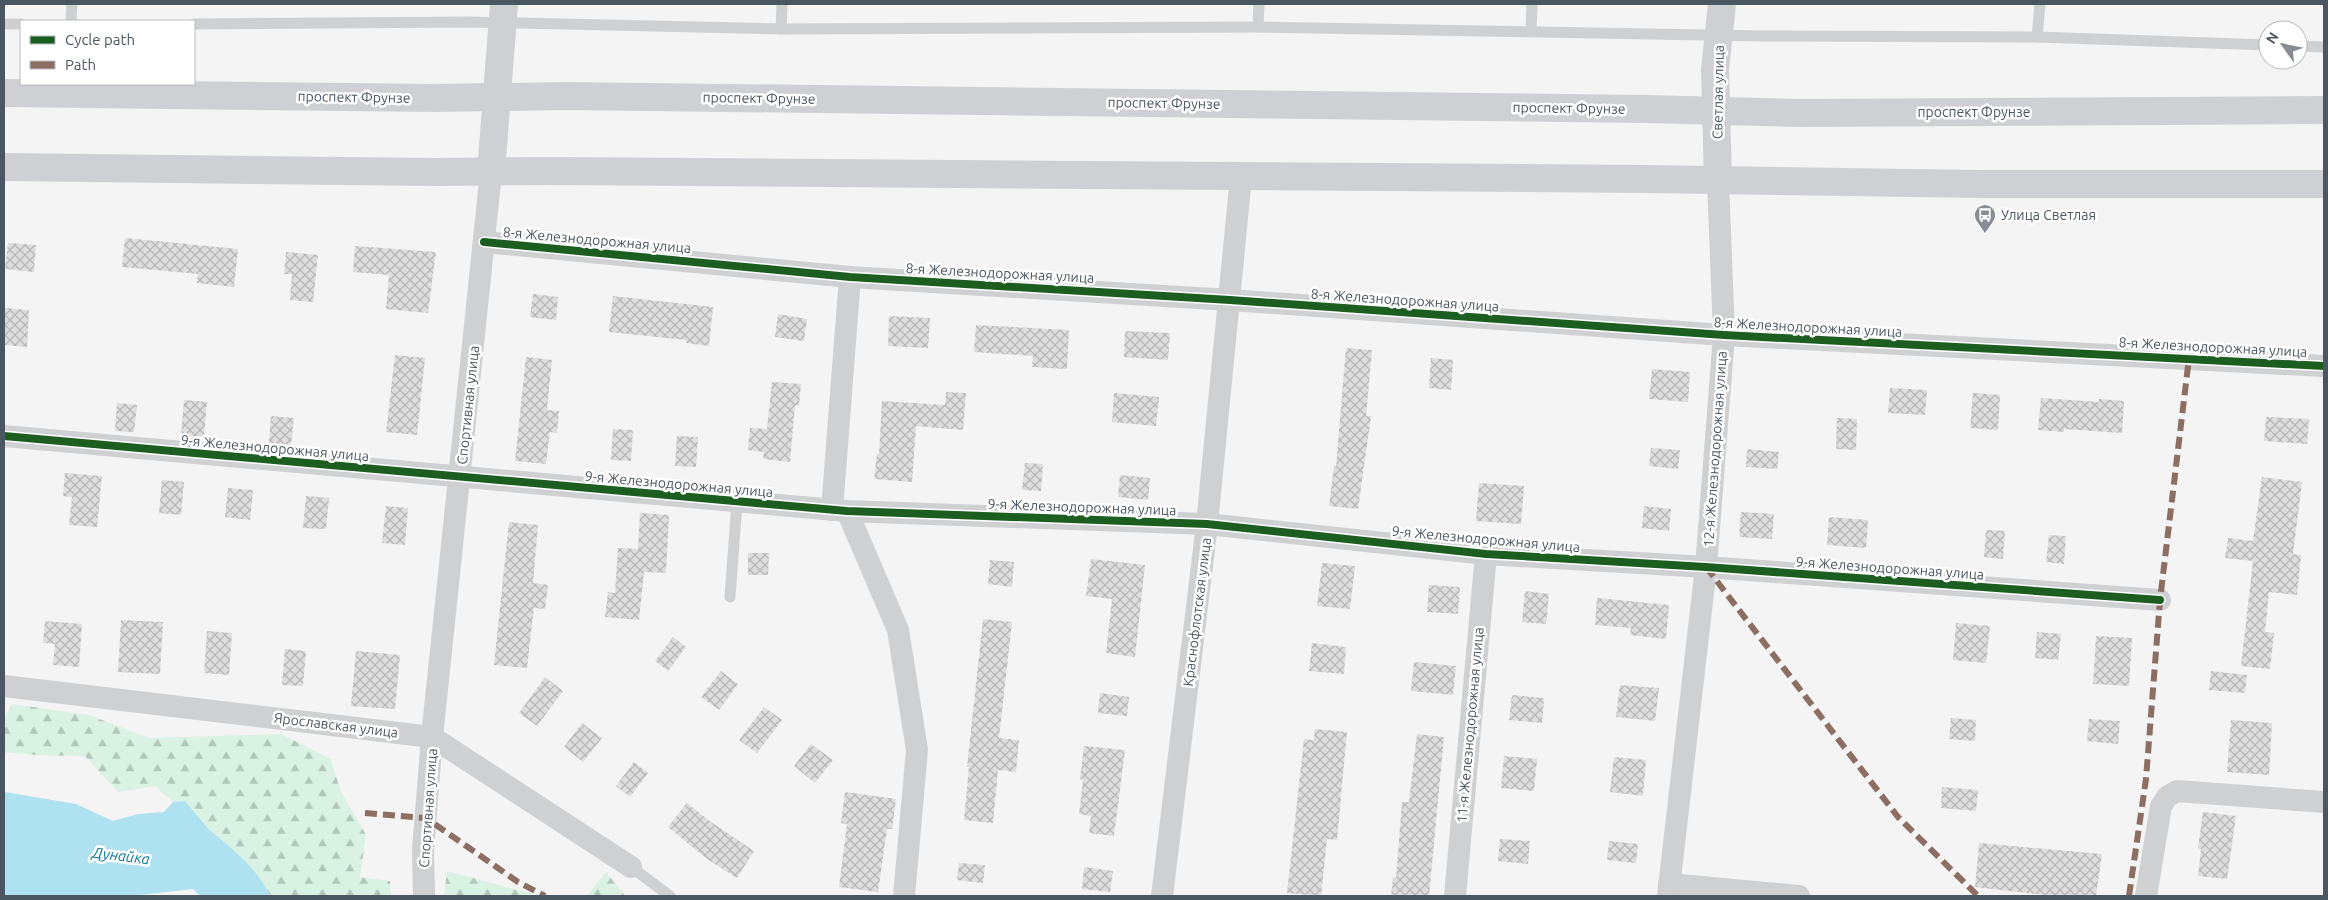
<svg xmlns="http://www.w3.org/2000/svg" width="2328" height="900" font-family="Ubuntu,sans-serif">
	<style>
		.forest { fill: url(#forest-firs) }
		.water { fill: #aee2f0 }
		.building { fill: url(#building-cross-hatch) }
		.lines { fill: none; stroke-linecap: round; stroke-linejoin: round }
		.lane { stroke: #ced0d2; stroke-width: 11 }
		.street { stroke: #ced0d2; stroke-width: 22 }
		.secondary { stroke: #ced0d4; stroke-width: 28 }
		.quiet { stroke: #8d6e63; stroke-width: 6; stroke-dasharray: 12 6; stroke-linecap: butt }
		.cycleway-casing { stroke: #fff; stroke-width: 11 }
		.cycleway { stroke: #1b5e20; stroke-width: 8 }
		.labels { text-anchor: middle; stroke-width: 5; stroke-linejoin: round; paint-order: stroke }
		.street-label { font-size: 14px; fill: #4a5661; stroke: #fff }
		.poi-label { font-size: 14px; fill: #4a5661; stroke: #fff; text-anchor: start }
		.water-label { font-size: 15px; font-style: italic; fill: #0c7c9b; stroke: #fff }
	</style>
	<defs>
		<pattern id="forest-firs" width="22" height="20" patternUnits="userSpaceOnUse" patternTransform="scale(1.25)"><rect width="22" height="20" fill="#d9f2e3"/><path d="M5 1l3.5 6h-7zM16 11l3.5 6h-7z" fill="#b2c7bb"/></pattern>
		<pattern id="building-cross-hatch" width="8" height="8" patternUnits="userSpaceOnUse" patternTransform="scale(1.25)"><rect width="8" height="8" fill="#ddddde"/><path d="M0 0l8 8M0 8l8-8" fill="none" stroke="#b5b6b7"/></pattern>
	</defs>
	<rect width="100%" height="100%" fill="#f4f4f4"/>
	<g class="forest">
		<path d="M12,704l77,11 60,23 132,-4 50,25 9,31 26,45 -6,42 30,4 1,15h-121c-14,-29 -33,-43 -57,-63 -10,-9 -19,-22 -28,-32l-12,1 -18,-16 -37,6 -33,-36 -49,-1 -32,-3v-32z"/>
		<path d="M447,871l92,25h-95z"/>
		<path d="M606,872l19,24h-38z"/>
	</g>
	<path class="water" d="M5,792l71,12 37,17 25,-7 26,-2 9,-10 12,-1c9,10 18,23 28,32 24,20 43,34 57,63h-70l-7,-7 -62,7h-127z"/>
	<g class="building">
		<path d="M125,238l113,11 -4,38 -37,-4 1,-9 -76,-7z"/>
		<path d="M8,243l28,2 -2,27 -29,-3z"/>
		<path d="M355,246l81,6 -8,61 -42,-4 3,-34 -36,-3z"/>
		<path d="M286,252l32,3 -5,47 -23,-2 2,-26h-8z"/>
		<path d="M533,294l25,3 -2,23 -26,-3z"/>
		<path d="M613,296l100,11 -4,39 -23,-3v-3l-77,-8z"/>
		<path d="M4,308l25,2 -2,37 -23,-2z"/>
		<path d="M778,314l29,5 -3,22 -29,-4z"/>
		<path d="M889,316l41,2 -2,30 -40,-2z"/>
		<path d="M976,325l93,5 -2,39 -35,-2 1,-11 -59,-4z"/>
		<path d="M1125,331l45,2 -2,27 -44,-3z"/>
		<path d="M1346,348l26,2 -6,66h5l-13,93 -29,-3 5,-40h2z"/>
		<path d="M395,355l30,3 -8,77 -31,-3z"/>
		<path d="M526,357l26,3 -5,50 12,1 -2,22 -7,-1 -4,32 -31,-3z"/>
		<path d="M1431,358l22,2 -2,30 -22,-2z"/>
		<path d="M1652,369l38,3 -2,30 -39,-3z"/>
		<path d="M772,382l29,2 -2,22 -4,-1 -5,57 -27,-3 1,-7 -16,-2 2,-22 17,1z"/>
		<path d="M1890,388l37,2 -2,25 -37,-2z"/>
		<path d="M946,392l20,1 -3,37 -47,-4 -4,56 -38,-3 3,-25h2l3,-53 63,4z"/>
		<path d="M1114,393l45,4 -3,29 -44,-4z"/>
		<path d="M1973,393l27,2 -2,35 -28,-2z"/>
		<path d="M2041,398l58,4v-3l25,2 -2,32 -58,-4v3l-26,-2z"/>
		<path d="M184,400l23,2 -3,35 -23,-2z"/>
		<path d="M117,403l20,2 -3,27 -19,-1z"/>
		<path d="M271,416l23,2 -3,27 -22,-2z"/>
		<path d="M2266,417l43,2 -2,25 -43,-3z"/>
		<path d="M1837,418l20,1 -1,31 -20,-1z"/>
		<path d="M613,429l20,1 -2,31 -20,-1z"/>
		<path d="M677,436l21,1 -2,30 -21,-1z"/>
		<path d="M1651,448l29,2 -2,19 -29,-3z"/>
		<path d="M1747,449l32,3 -2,17 -31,-2z"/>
		<path d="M1025,463l18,1 -2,27 -19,-1z"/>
		<path d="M65,473l37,3 -5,51 -28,-2 3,-28 -9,-1z"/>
		<path d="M1120,475l30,3 -2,22 -30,-3z"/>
		<path d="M2262,477l40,5 -9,72 8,1 -4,40 -28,-3 -4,40 9,1 -4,36 -29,-3 12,-105 -28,-3 3,-20 25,3z"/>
		<path d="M162,480l22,2 -3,33 -22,-2z"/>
		<path d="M1479,483l45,3 -3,38 -45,-3z"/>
		<path d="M228,488l25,2 -3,30 -25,-3z"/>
		<path d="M306,496l23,2 -3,31 -23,-1z"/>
		<path d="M386,506l22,2 -3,37 -23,-2z"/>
		<path d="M1644,506l27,3 -2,22 -27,-3z"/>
		<path d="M1741,512l33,2 -2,25 -33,-2z"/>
		<path d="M640,513l29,2 -3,58 -22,-1 -5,48 -34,-3 3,-25 7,1 3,-45 20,1z"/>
		<path d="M1829,517l39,3 -2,28 -39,-3z"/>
		<path d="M509,522l29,3 -5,58 15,2 -3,24 -11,-1 -7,60 -33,-3z"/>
		<path d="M1986,530l19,1 -2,28 -19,-2z"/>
		<path d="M2049,535l17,1 -2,28 -18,-2z"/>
		<path d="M748,553h21l-1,22h-20z"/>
		<path d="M1091,559l54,6 -10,92 -29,-4 6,-54 -26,-3z"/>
		<path d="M990,560l24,2 -2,25 -24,-3z"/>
		<path d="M1322,563l33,3 -5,43 -33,-3z"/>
		<path d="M1429,585l31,2 -2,27 -31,-2z"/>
		<path d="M1525,591l24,3 -3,30 -24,-2z"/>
		<path d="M1597,598l72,7 -3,34 -36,-4 1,-7 -36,-3z"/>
		<path d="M983,619l29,3 -13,116 20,2 -3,32 -18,-2 -5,53 -29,-3 5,-53h-2z"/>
		<path d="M121,620l42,2 -3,52 -42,-2z"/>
		<path d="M45,621l37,3 -3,43 -26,-2 2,-21 -12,-1z"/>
		<path d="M1956,623l34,3 -4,37 -33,-3z"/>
		<path d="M207,631l25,2 -3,42 -25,-2z"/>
		<path d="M2037,632l24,2 -3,26 -23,-2z"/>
		<path d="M2096,636l36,2 -3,48 -36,-2z"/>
		<path d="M673,637l13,10 -18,24 -13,-10z"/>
		<path d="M1312,643l34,4 -2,27 -35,-3z"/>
		<path d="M285,649l21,2 -3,35 -21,-1z"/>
		<path d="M356,651l44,4 -5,54 -44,-3z"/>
		<path d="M1414,662l42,4 -3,29 -42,-4z"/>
		<path d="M721,671l17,13 -19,26 -18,-13z"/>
		<path d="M2211,671l36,4 -2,18 -36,-3z"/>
		<path d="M545,677l18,14 -26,35 -18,-13z"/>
		<path d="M1620,685l39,3 -4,33 -39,-4z"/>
		<path d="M1100,693l29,4 -2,19 -29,-3z"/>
		<path d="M1512,695l32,3 -2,25 -33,-3z"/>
		<path d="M764,707l18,13 -25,33 -18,-13z"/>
		<path d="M1951,718l25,2 -1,21 -26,-2z"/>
		<path d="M2089,719l31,2 -2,23 -31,-3z"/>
		<path d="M2231,720l41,3 -3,52 -42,-3z"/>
		<path d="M582,723l20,15 -19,24 -19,-15z"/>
		<path d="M1315,729l32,3 -10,108 -10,-1 -6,57 -34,-3 17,-154 10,1z"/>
		<path d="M1417,734l27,3 -15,159h-38l2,-19 3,1 6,-76h7z"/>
		<path d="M811,744l22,16 -18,23 -21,-17z"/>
		<path d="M1084,746l41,4 -11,86 -25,-3 2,-17 -12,-2 4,-34 -3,-1z"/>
		<path d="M1504,756l33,3 -3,32 -33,-3z"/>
		<path d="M1614,757l32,3 -3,36 -33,-4z"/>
		<path d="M634,762l14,11 -18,24 -14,-11z"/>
		<path d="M1942,787l36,3 -2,21 -35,-3z"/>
		<path d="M845,792l51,7 -4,30h-5l-9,63 -39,-5 8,-63 -6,-1z"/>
		<path d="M687,803l24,19 43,29 -17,27 -30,-19 -39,-32z"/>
		<path d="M2203,812l33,4 -9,63 -29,-3 3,-27 -3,-1z"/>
		<path d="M1500,839l30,2 -2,23 -30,-3z"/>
		<path d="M1609,841l29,3 -2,19 -29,-3z"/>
		<path d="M1979,843l123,11 -6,42h-42l-79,-9z"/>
		<path d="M959,863l26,2 -2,18 -26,-3z"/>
		<path d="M1084,867l29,4 -3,21 -28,-3z"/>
	</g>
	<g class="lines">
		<g class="lane">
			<path d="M71,21l1,-17"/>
			<path d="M4,24h17"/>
			<path d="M194,24l276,-2 311,7 477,-2 504,9 275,1 231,8"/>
			<path d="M1258,27l1,-23"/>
			<path d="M781,29l1,-25"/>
			<path d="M1531,31l1,-27"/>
			<path d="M2037,37l3,-33"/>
			<path d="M2298,46l26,1"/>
			<path d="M730,597l7,-95"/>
			<path d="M631,867l39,29"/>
		</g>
		<g class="street">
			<path d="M484,242l366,35 380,23 494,35 600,31"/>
			<path d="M4,436l843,75 360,13 279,30 220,13 454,33"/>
			<path d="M832,510l18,-233"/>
			<path d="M847,511l51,119 19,120 -13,146"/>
			<path d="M4,686l428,51 199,130"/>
			<path d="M1669,884l130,12"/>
			<path d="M424,896l-1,-46 9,-113 59,-565"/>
			<path d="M1162,896l45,-372 34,-347"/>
			<path d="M1455,896l31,-342"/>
			<path d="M1668,896l38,-329 18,-232 -6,-155"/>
			<path d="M2146,896l15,-90 6,-9 10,-6 147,11"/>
		</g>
		<g class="secondary">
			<path d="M4,93l433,5 129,-2 1081,13 154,4 523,-3"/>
			<path d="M4,167l430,5 118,-1 1095,8 334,5h343"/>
			<path d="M491,172l13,-168"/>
			<path d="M1718,180l-3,-110 7,-66"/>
		</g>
		<g class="quiet">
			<path d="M1706,567l192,250 80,79"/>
			<path d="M365,813l61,5 92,64 27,14"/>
			<path d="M2129,896l17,-117 14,-179 29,-242"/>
		</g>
		<g class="cycleway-casing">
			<g id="cycleway">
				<path d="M484,242l366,35 380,23 494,35 600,31"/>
				<path d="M4,436l843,75 360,13 279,30 220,13 454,33"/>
			</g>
		</g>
		<use href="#cycleway" class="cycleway"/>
	</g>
	<defs>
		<g id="bus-pin" transform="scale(1.125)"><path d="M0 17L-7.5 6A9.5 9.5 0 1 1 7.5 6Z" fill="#868d94" stroke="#fff"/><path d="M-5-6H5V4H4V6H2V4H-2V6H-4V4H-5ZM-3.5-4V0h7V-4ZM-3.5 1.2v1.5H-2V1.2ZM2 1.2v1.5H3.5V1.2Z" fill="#fff"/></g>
	</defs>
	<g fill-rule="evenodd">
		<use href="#bus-pin" x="1985" y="215"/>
	</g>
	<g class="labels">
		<g class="street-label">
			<text transform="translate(1718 92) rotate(-89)" y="5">Светлая улица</text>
			<text transform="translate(354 97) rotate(1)" y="5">проспект Фрунзе</text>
			<text transform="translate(759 98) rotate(1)" y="5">проспект Фрунзе</text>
			<text transform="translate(1164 103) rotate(1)" y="5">проспект Фрунзе</text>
			<text transform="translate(1569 108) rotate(1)" y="5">проспект Фрунзе</text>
			<text x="1974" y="117">проспект Фрунзе</text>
			<text transform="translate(597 240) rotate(5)" y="5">8-я Железнодорожная улица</text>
			<text transform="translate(1000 273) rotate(3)" y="5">8-я Железнодорожная улица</text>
			<text transform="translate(1405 300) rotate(4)" y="5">8-я Железнодорожная улица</text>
			<text transform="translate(1808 327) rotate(3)" y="5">8-я Железнодорожная улица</text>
			<text transform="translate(2213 347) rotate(3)" y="5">8-я Железнодорожная улица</text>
			<text transform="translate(468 405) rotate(-84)" y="5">Спортивная улица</text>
			<text transform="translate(275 448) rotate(5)" y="5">9-я Железнодорожная улица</text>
			<text transform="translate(1715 449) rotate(-86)" y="5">12-я Железнодорожная улица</text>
			<text transform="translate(679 484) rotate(5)" y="5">9-я Железнодорожная улица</text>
			<text transform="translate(1082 507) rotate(2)" y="5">9-я Железнодорожная улица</text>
			<text transform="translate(1486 539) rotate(5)" y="5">9-я Железнодорожная улица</text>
			<text transform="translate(1890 568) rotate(4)" y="5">9-я Железнодорожная улица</text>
			<text transform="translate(1197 612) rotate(-83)" y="5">Краснофлотская улица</text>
			<text transform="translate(336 725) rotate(7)" y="5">Ярославская улица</text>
			<text transform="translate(1470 725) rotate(-85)" y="5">11-я Железнодорожная улица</text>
			<text transform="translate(428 808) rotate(-86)" y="5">Спортивная улица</text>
		</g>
		<g class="poi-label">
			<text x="2001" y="220">Улица Светлая</text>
		</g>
		<g class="water-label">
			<text transform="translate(121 856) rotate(7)" y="5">Дунайка</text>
		</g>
	</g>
	<rect width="2328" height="900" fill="none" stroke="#4a5661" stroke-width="10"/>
	<rect x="20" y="20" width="175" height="65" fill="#ffffff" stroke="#b7bbc0"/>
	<rect x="30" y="36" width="25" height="8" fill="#1b5e20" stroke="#b7bbc0"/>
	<text x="65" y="45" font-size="15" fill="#4a5661">Cycle path</text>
	<rect x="30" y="61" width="25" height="8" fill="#8d6e63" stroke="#b7bbc0"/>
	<text x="65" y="70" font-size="15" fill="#4a5661">Path</text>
	<g transform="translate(2283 45) rotate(303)"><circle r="24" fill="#ffffff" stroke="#b7bbc0"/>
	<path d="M0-4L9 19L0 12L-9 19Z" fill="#868d94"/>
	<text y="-8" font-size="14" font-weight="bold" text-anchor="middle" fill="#4a5661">N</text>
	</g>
</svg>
